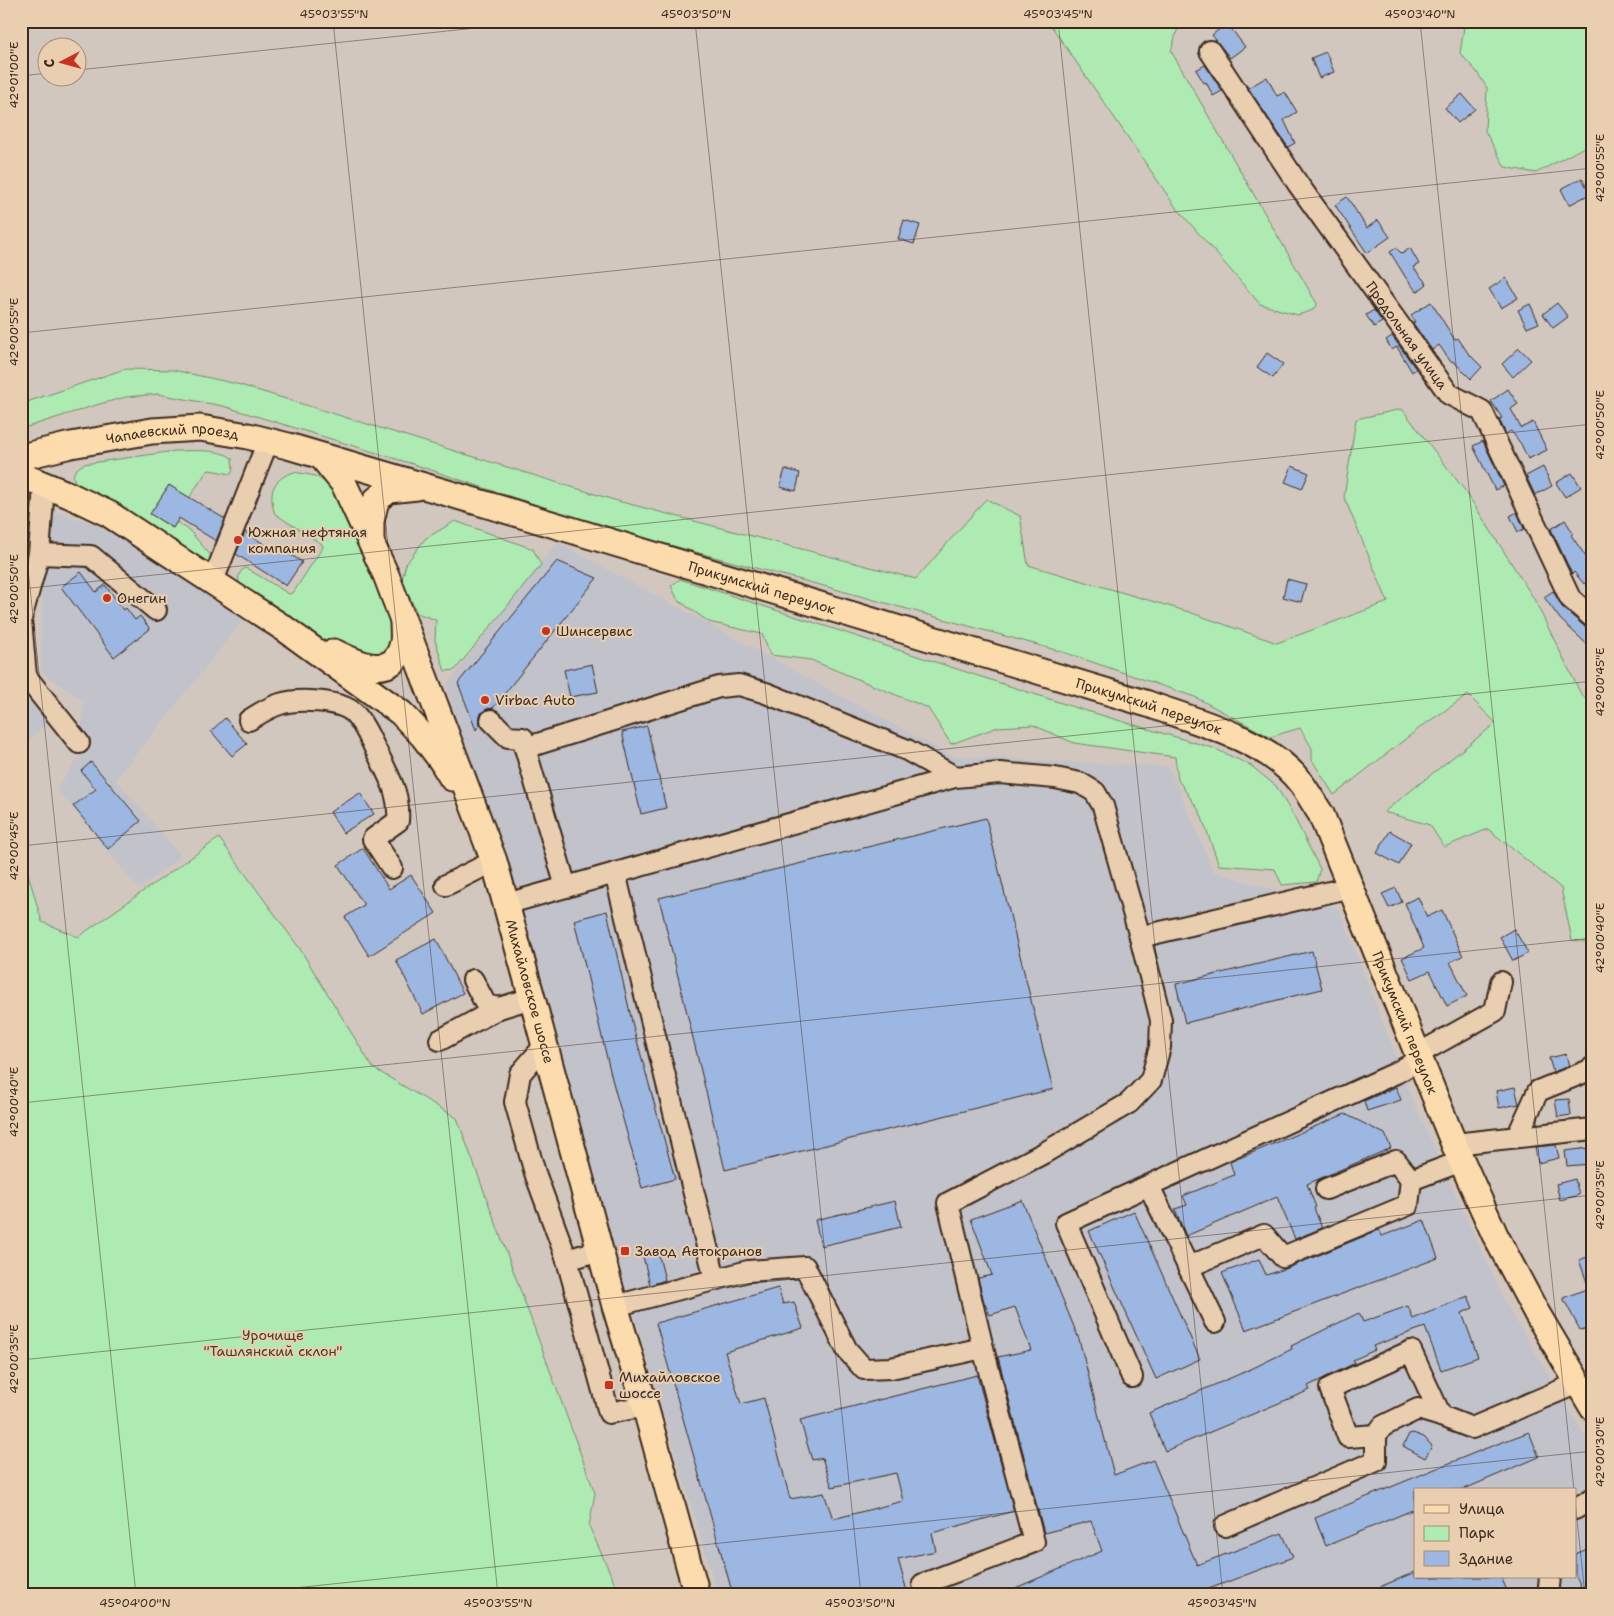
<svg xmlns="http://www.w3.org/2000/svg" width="1614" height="1616" font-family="'Shantell Sans',sans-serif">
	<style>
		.built { fill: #c2c2ca; fill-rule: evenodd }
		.green { fill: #aeebb2; stroke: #748a68 }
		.building { fill: #9db7e3; stroke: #3b2a1e }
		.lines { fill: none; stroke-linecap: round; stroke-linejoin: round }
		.minor-casing { stroke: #3b2a1e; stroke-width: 24 }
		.major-casing { stroke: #3b2a1e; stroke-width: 29 }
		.minor { stroke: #e9ceb0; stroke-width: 20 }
		.major { stroke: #fcdcac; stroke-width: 25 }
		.ticks { fill: none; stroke: #3b2a1e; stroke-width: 1; stroke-opacity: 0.45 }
		.poi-dot { fill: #c8321e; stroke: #e9ceb0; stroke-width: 2 }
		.labels { text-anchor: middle; stroke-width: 4; stroke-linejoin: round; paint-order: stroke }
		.street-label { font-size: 14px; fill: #3b2a1e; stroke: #e9ceb0 }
		.poi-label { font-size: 14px; fill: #3b2a1e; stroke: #e9ceb0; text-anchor: start }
		.park-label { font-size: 14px; fill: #463d2d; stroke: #e9ceb0 }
		.neatline { fill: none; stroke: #3b2a1e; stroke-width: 2 }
		.ticks-label { font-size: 12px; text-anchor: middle; fill: #3b2a1e }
	</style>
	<rect width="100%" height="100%" fill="#d2c7bf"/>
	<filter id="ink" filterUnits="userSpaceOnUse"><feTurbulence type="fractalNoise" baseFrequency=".02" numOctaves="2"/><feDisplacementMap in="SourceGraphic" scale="10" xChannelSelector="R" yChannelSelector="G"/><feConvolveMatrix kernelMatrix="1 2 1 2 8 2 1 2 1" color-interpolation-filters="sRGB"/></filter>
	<g filter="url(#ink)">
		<g class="built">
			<path d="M52,511l43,13 152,92 -131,163 65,77 -42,33 -83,-101 22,-29 6,-58 -43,-29 1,-91z"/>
			<path d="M557,542l395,214 217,11 45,105 125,37 74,192 92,201 88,148v145h-875l-272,-909zM1415,1490h160v87h-160z"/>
			<path d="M21,676l33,39 -33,33z"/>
		</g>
		<g class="green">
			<path d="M1048,21h134l-5,10 -6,20 146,253 -4,6 -15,5 -38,-11 -85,-98z"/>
			<path d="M1470,21h123v133l-7,-8 -50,27 -31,-6 -20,-36 2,-43 -10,-16 -17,-19 4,-26z"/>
			<path d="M125,369l48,1 64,14 377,116 302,79 70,-80 34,17 8,49 161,47 88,31 111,-41 -44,-105 12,-78 46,-10 64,83 68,107 47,95 12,13v236l-21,-3 -11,-52 -73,-59 -44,18 -14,-22 -46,-13 112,-89 -28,-28 -46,31 -88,69 -22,-35v-12l-12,-20 -30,9 -75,-40 -132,-45 -239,-66 -223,-59 -188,-63 -190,-58 -65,-12 -32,3 -30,8 -75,24v-25z"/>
			<path d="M175,451c16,0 44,-3 57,7l1,12 -2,4 -21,-4 -3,1 -18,27 -20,-13 -18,29 21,14 4,-6 13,8 23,27 -2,4 -5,2 -116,-70c-13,-9 -25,-18 -5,-29z"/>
			<path d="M294,472l21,4 21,12 57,131 -1,25 -7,7 -10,6h-23l-110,-69c-4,-7 -5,-11 0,-18l4,-2 43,26 4,-1 30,-46 -1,-3 -47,-30c-7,-21 -3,-35 19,-42z"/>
			<path d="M455,521l78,28 8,16 -86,105 -10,1 -10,-31 1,-20 -19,-7 -15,-33 4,-16 19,-25z"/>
			<path d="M680,579l400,130 133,39 37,17 26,21 18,31 26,52 -4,13 -34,3 -7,-16 -56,-4 -19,-53 -22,-32 -3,-23 -101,-14 -41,-18 -35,2 -47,17 -23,-36 -117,-48 -40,-5 -9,-21 -53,-12 -31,-22 -7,-14z"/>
			<path d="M219,838l81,111 73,119 84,50 138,375 -6,33 31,69h-599v-745l21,72 36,15z"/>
		</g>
		<g class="building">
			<path d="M1227,23l18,24 -15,11 -18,-23z"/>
			<path d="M1326,52l8,20 -15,6 -8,-20z"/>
			<path d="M1205,65l17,26 -9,5 -7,-14 -2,1 -8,-13z"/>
			<path d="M1267,77l10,19 8,-4 12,20 -13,8 11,23 -7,4 -40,-59z"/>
			<path d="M1462,94l13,15 -17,14 -13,-15z"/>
			<path d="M1582,178l8,16 -21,11 -8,-16z"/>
			<path d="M1347,197l20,31 11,-8 12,17 -23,16 -32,-48z"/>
			<path d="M904,220l16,5 -6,19 -16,-5z"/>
			<path d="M1396,248l6,6 8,-6 9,16 -6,3 14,17 -10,8 -11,-14 -16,-26z"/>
			<path d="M1506,278l12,20 -17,10 -12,-19z"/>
			<path d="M1431,302l24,38 3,-2 10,15 14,14 -11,12 -18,-18 -2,1 -12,-17 -7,5 -19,-27 2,-1 -4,-7z"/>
			<path d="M1557,303l11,14 -15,11 -10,-14z"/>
			<path d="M1530,304l9,19 -12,5 -9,-18z"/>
			<path d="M1374,310l8,12 -8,5 -8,-12z"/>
			<path d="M1392,336l24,33 -4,3 -15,-25 -5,3 -6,-10z"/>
			<path d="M1519,348l12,12 -18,17 -11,-13z"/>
			<path d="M1267,353l16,11 -10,14 -16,-11z"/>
			<path d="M1508,389l10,15 -7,5 10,19 12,-6 14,28 -19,9 -7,-15 -10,-13 -5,3 -7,-15 3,-1 -11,-17z"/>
			<path d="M1483,441l21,45 -9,4 -22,-44z"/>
			<path d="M1292,466l17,7 -7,16 -17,-7z"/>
			<path d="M1543,467l9,19 -17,9 -9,-19z"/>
			<path d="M785,469l15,4 -4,18 -16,-4z"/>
			<path d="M1572,473l9,14 -16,10 -9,-14z"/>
			<path d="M169,485l56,34 -9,22 -37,-23 -6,10 -23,-14z"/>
			<path d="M1517,512l7,17 -6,3 -8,-16z"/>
			<path d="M1565,520l8,13 -2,2 22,32v9l-9,8 -10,-12 -2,2 -21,-45z"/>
			<path d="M245,532l30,19 2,-5 25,16 -16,24 -50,-32z"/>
			<path d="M557,561l40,17 -104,130 -6,1 -5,3 -3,5 1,7 -4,6 -18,-47z"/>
			<path d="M81,572l15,20 9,-7 19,25 2,-2 9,12 5,-4 10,13 -36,28 -53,-70z"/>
			<path d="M1287,579l19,5 -5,18 -18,-5z"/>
			<path d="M1553,591l9,16 23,20 8,3v20l-33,-31 -16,-22z"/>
			<path d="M592,664l6,28 -28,5 -6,-27z"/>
			<path d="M225,718l22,26 -15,12 -21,-25z"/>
			<path d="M647,726l19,82 -25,6 -19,-82z"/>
			<path d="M91,762l50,59 -33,28 -35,-43 23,-17 -15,-18z"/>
			<path d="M360,793l14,21 -31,19 -13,-21z"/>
			<path d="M986,818l67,271 -328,81 -66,-272z"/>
			<path d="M1390,831l21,12 -12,22 -22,-12z"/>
			<path d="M363,848l26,41 22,-14 25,38 -67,43 -24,-39 19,-12 -26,-40z"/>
			<path d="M1396,888l6,14 -13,6 -7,-14z"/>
			<path d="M1418,897l9,20 15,-7 21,46 -13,6 17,34 -20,10 -17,-35 -18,8 -10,-21 22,-10 -19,-45z"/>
			<path d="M607,911l26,115 42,153 -33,9 -30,-109 -38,-159z"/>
			<path d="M1514,929l14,24 -15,8 -13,-24z"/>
			<path d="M436,939l27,54 -40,21 -27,-54z"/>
			<path d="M1312,951l10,38 -137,34 -9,-39z"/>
			<path d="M1566,1054l3,12 -16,6 -4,-14z"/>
			<path d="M1396,1087l5,13 -34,11 -3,-10z"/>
			<path d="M1515,1087l4,17 -20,4 -3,-17z"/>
			<path d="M1569,1099l2,16 -13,2 -3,-17z"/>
			<path d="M1345,1114l40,20 6,14 -84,36 9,23 -2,1 8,20 -27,11 -18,-42 -91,39 -11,-27 12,-4 -4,-9 51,-21 -4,-13z"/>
			<path d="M1556,1145l3,13 -21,5 -3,-16z"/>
			<path d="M1589,1148l1,16 -23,2 -2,-15z"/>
			<path d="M1575,1179l4,16 -19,5 -4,-16z"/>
			<path d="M1022,1200l57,139 35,136 39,-15 44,105 85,-32 11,24 -100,38h-194l103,-44 -11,-30 -47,12 -46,-176 33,-7 -16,-43 -25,8 -6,-13 -6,-24 14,-3 -21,-56z"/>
			<path d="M895,1201l6,26 -80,19 -6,-26z"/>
			<path d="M1134,1211l66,148 -44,20 -67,-148z"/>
			<path d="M1424,1220l14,38 -192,72 -24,-57 37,-14 7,16 22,-7 91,-38 3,6z"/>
			<path d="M657,1248l8,32 -15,5 -8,-33z"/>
			<path d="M1593,1255v72l-13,3 -17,-32 26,-10 -10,-28z"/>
			<path d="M778,1288l5,16 11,-2 9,26 -78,24 16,52 23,-6 26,101 34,-6 9,26 70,-18 -7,-28 -64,14 -10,-29 -10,2 -12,-40 177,-45 37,136 -82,22 4,18 -38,8 10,36h-175l-77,-272z"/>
			<path d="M1468,1296l5,12 -11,5 16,44 -37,13 -16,-43 -52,19 2,4 -22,10 2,3 -47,23 2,4 -145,61 -16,-38 100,-43 43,-21 -1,-3 68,-33 4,9 45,-16 5,13z"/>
			<path d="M1529,1432l10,25 -77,33h-47v19l-89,37 -11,-28 169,-69z"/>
			<path d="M1413,1433l11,4 8,9 -7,12 -22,-12 6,-12z"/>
			<path d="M1593,1547v48h-9l-9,-21v-20z"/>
			<path d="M1415,1572v5h86l8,18h-148z"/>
		</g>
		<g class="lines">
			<g class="minor-casing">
				<g id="minor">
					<path id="s1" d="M1210,51l88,133 151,210 33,17 88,187 23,20"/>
					<path d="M39,554l52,2 65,54"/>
					<path d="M213,581l55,-140"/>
					<path d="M21,619l18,-65 5,-69"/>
					<path d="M21,620l5,56"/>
					<path d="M21,670l58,73"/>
					<path d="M249,720c10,-6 20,-13 31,-16 17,-6 60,-4 74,9 11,11 17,29 25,43 11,23 21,38 19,65l-25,18 19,29"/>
					<path d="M491,720l17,17 15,1 2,10"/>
					<path d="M615,873l100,406"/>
					<path d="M446,885l48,-24"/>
					<path d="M566,887l-41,-139 194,-61 20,-2 27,8 141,57 48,27"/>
					<path d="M506,904l449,-127 45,-4 55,5 25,5 15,9 8,14 37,131 211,-50"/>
					<path d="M473,980l13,25 13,3"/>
					<path d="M440,1040l59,-32 33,-10"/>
					<path d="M545,1045l-25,29 -5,28 20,71 32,87 33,-10"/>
					<path d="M1418,1054l77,-43 6,-29"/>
					<path d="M1517,1137l21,-46 52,-21 3,-3"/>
					<path d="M1454,1144l139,-15"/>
					<path d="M1149,1186l66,136"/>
					<path d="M1326,1189l70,-28 15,19"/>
					<path d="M567,1260l42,153 36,-7"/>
					<path d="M1188,1267l76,-32 19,22 125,-52 3,-25 51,-19"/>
					<path d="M615,1306l133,-35 57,-4 42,83 17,19 27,-1 92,-20"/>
					<path d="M1132,1377l-66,-154 330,-150 24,-14"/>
					<path d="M1376,1435l-28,2 -18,-49 81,-37 30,65"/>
					<path d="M1575,1509l18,-11"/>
					<path d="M1225,1526l151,-65v-26l7,-9 35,-17 23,7 31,12 106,-45"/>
					<path d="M923,1584l111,-42 -51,-194 -35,-145 96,-50 85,-50 22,-23 9,-33 1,-27 -21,-83"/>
					<path d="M1548,1595l2,-18"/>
				</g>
			</g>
			<g class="major-casing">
				<g id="major">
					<path id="s2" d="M21,457l50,-12 81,-14 48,-3 48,8 40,10 217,64 643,194c49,18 119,35 152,78 8,10 14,22 21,32l133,330 41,91 41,77 57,96"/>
					<path id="s3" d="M322,457l22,27 42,91 108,286 38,137 83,308 30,100 52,189"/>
					<path d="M21,477l9,2 39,16 40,19 176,115 116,84 22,23 18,24 11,18"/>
					<path d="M371,540v-19l5,-21 13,-10 28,-3"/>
					<path d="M334,652c24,12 61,30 69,-10 1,-6 0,-14 0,-20"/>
				</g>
			</g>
			<use href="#minor" class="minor"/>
			<use href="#major" class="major"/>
		</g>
	</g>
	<path class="ticks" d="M333,21l165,1574M695,21l166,1574M1058,21l165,1574M1420,21l154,1469M78,70l464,-49M21,76l27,-3M21,333l1572,-165M21,502l115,1093M21,589l1572,-165M21,846l1572,-165M21,1103l1572,-165M21,1360l1572,-165M1575,1500l10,95M228,1595l1365,-144"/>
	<g class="poi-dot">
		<circle cx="238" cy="540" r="5"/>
		<circle cx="107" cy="598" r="5"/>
		<circle cx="546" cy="631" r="5"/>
		<circle cx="485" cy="700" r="5"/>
		<rect x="620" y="1246" width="10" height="10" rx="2.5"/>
		<rect x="604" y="1380" width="10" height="10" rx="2.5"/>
	</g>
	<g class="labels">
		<g class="street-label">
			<text dy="5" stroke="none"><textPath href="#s1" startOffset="346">Продольная улица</textPath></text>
			<text dy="5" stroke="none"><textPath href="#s2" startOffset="154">Чапаевский проезд</textPath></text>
			<text dy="5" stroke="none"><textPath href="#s2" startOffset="766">Прикумский переулок</textPath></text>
			<text dy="5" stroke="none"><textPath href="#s2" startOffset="1171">Прикумский переулок</textPath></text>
			<text dy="5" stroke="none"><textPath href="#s3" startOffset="576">Михайловское шоссе</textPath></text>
			<text dy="5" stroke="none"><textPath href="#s2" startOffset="1606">Прикумский переулок</textPath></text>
		</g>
		<g class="poi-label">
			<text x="248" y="537">Южная нефтяная<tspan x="248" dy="16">компания</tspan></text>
			<text x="117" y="603">Онегин</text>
			<text x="556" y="636">Шинсервис</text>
			<text x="495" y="705">Virbac Auto</text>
			<text x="635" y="1256">Завод Автокранов</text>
			<text x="619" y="1382">Михайловское<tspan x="619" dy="16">шоссе</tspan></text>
		</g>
		<g class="park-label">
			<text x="273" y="1340">Урочище<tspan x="273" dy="16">"Ташлянский склон"</tspan></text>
		</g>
	</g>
	<rect width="1614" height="1616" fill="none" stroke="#e9ceb0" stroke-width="55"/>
	<rect x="1414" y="1488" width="162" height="90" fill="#e9ceb0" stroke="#a38c76"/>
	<rect x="1424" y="1505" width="25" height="8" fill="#fcdcac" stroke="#a38c76"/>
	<text x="1459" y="1514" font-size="15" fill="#3b2a1e">Улица</text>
	<rect x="1424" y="1526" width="25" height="15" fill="#aeebb2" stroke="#a38c76"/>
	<text x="1459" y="1538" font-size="15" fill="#3b2a1e">Парк</text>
	<rect x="1424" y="1551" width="25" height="15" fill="#9db7e3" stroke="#a38c76"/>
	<text x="1459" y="1564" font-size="15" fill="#3b2a1e">Здание</text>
	<g transform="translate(62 62) rotate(264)"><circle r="24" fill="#e9ceb0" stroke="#a38c76"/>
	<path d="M0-4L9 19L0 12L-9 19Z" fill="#c8321e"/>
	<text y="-8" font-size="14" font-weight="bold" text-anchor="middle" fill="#3b2a1e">С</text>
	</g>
	<rect x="28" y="28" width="1558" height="1560" class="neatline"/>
	<g class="ticks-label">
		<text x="334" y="18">45°03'55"N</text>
		<text x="696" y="18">45°03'50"N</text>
		<text x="1058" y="18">45°03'45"N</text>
		<text x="1420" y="18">45°03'40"N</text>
		<text transform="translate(14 75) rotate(-90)" y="4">42°01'00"E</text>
		<text transform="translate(1600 168) rotate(-90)" y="4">42°00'55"E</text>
		<text transform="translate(14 332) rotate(-90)" y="4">42°00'55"E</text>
		<text transform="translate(1600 425) rotate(-90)" y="4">42°00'50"E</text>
		<text transform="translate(14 589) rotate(-90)" y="4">42°00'50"E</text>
		<text transform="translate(1600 682) rotate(-90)" y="4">42°00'45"E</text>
		<text transform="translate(14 846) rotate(-90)" y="4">42°00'45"E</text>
		<text transform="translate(1600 938) rotate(-90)" y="4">42°00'40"E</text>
		<text transform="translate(14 1102) rotate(-90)" y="4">42°00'40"E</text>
		<text transform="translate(1600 1195) rotate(-90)" y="4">42°00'35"E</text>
		<text transform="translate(14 1359) rotate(-90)" y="4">42°00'35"E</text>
		<text transform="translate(1600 1452) rotate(-90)" y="4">42°00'30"E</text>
		<text x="135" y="1607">45°04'00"N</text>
		<text x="498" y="1607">45°03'55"N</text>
		<text x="860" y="1607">45°03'50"N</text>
		<text x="1222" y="1607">45°03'45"N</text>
	</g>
</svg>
